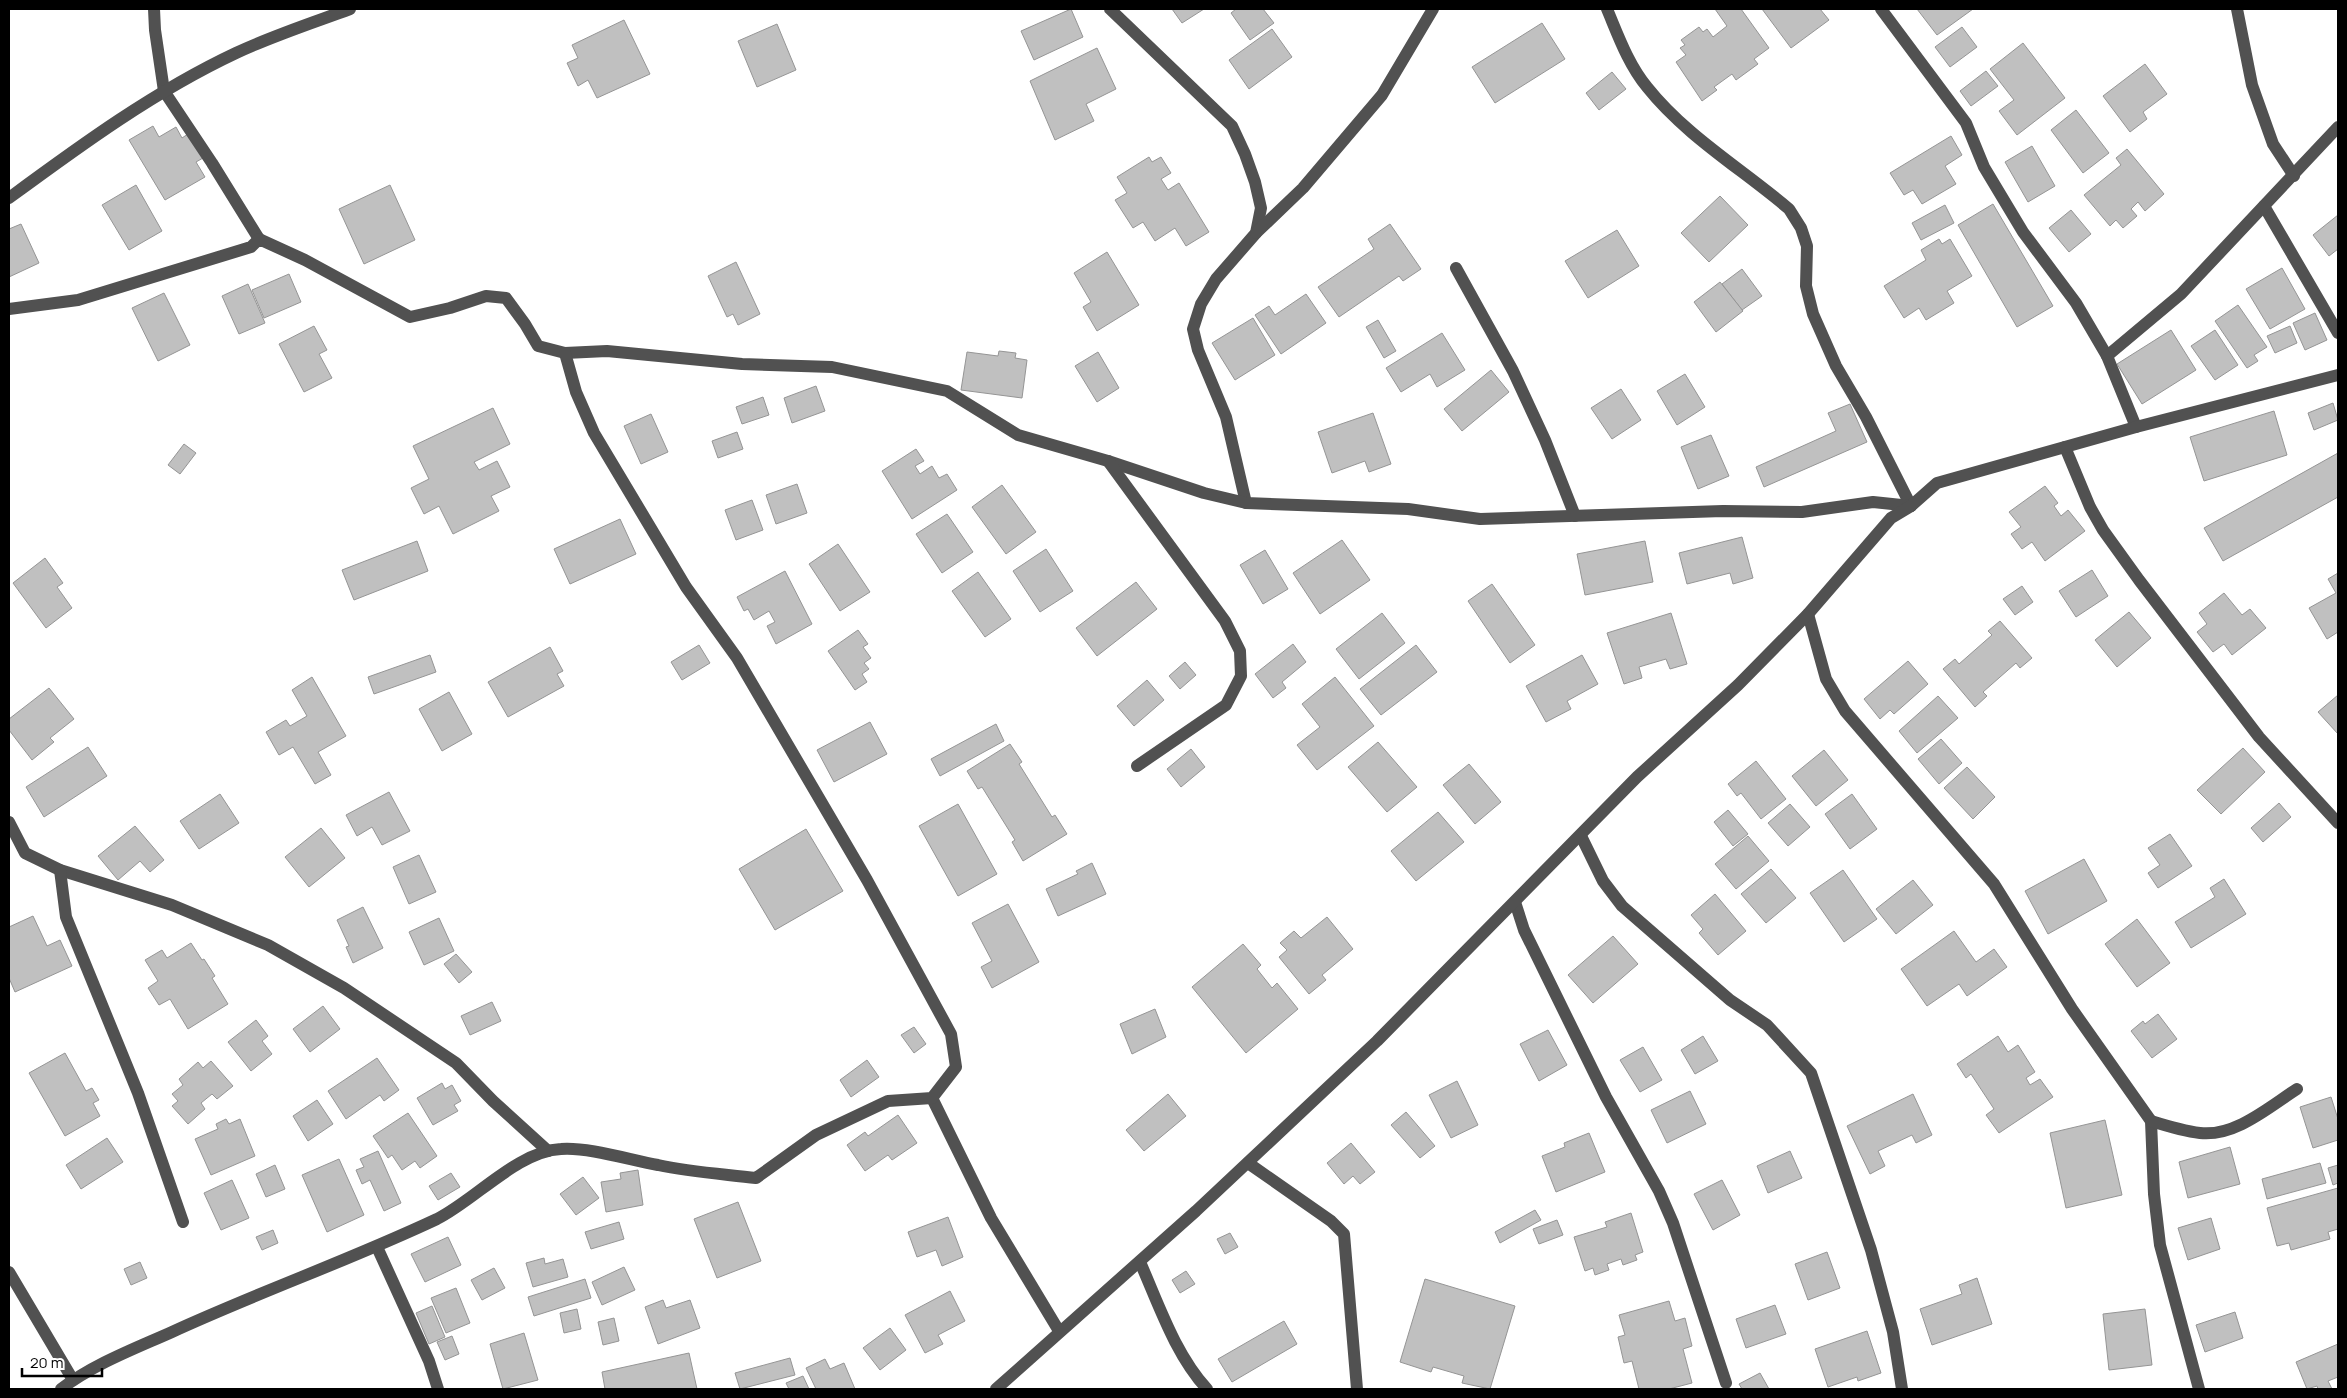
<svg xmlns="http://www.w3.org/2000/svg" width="2347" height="1398" font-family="Manrope,sans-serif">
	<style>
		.building { fill: #c0c0c0; stroke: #959595 }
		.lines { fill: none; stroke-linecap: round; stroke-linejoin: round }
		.minor { stroke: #515151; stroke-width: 12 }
	</style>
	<rect width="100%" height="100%" fill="#fff"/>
	<g class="building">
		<path d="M1071,9l12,28 -49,23 -13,-29z"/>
		<path d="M1172,9h32l-22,14z"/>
		<path d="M1236,9h27l11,14 -24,17 -19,-27z"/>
		<path d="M1715,9h26l28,39 -15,11 4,5 -22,16 -4,-6 -18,13 3,3 -15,11 -26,-39 10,-7 -6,-7 5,-3 -4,-5 18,-13 4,5 4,-3 6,8 14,-11z"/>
		<path d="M1762,9h58l9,11 -38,28z"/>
		<path d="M1917,9h56l-36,26z"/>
		<path d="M624,20l26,54 -53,24 -9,-18 -10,6 -11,-23 11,-5 -6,-13z"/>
		<path d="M1542,23l23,36 -70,44 -23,-36z"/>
		<path d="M777,24l19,46 -39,17 -19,-46z"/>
		<path d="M1962,27l15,20 -27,20 -15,-20z"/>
		<path d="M1272,29l20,28 -43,32 -20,-29z"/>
		<path d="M2023,43l42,55 -48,37 -18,-24 15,-11 -24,-31z"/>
		<path d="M1097,48l19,41 -30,15 8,17 -39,19 -25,-59z"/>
		<path d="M2145,64l22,30 -24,18 4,7 -17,13 -27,-36z"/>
		<path d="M1986,71l12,15 -27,20 -11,-15z"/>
		<path d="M1612,72l14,17 -27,21 -13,-17z"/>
		<path d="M2076,110l33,43 -26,20 -32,-43z"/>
		<path d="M153,126l6,11 17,-10 6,11 6,-4 15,24 -7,4 9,15 -40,23 -36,-60z"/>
		<path d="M1951,136l11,19 -17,11 11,18 -34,20 -9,-14 -9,5 -14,-22z"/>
		<path d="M2032,146l23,40 -27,16 -23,-40z"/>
		<path d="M2127,149l37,45 -19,17 -7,-9 -7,7 6,7 -14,12 -7,-8 -6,6 -26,-31 37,-30 -5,-7z"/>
		<path d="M1149,157l3,5 9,-5 10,16 -10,6 7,11 11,-7 30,49 -23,14 -11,-18 -20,13 -12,-19 -10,6 -18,-28 12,-7 -10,-16z"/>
		<path d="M136,185l26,46 -33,19 -27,-45z"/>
		<path d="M390,185l25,55 -51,24 -25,-55z"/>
		<path d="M1720,196l28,29 -39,37 -28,-29z"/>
		<path d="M1993,204l60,102 -36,21 -59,-102z"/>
		<path d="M1945,205l9,18 -33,17 -9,-17z"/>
		<path d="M2071,210l20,24 -22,18 -20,-24z"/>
		<path d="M2338,215v34l-9,7 -16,-21z"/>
		<path d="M21,224l18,39 -30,14v-48z"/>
		<path d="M1390,224l31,45 -18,12 -4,-5 -60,41 -21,-30 56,-38 -6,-10z"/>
		<path d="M1617,230l22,36 -51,32 -23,-37z"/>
		<path d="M1939,239l3,5 8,-5 22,37 -25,15 7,12 -28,17 -7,-12 -15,10 -20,-32 42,-26 -5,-10z"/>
		<path d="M1107,252l32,53 -42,26 -14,-24 8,-5 -17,-29z"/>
		<path d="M736,262l24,52 -22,11 -5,-11 -6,3 -19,-41z"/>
		<path d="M2282,268l23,41 -35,20 -24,-40z"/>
		<path d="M1742,269l20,27 -20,14 -20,-26z"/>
		<path d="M289,274l12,28 -37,16 -12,-28z"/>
		<path d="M1720,282l23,29 -27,21 -22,-30z"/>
		<path d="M248,284l17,39 -26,11 -17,-38z"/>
		<path d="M164,293l26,52 -32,16 -26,-53z"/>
		<path d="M1306,294l20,29 -45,31 -26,-39 14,-9 6,9z"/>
		<path d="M2238,305l29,42 -13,8 4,6 -11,7 -32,-47z"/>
		<path d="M2315,313l12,27 -22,10 -12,-27z"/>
		<path d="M1253,318l22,37 -40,25 -23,-37z"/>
		<path d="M1378,320l18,31 -12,7 -18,-31z"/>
		<path d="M314,326l13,24 -8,4 13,24 -28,14 -25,-48z"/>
		<path d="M2290,326l7,17 -22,10 -8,-17z"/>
		<path d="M2171,330l25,40 -54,34 -25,-40z"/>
		<path d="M2215,330l23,35 -23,15 -24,-34z"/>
		<path d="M1442,333l23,37 -28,17 -7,-13 -29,18 -15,-24z"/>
		<path d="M999,351l17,2 -1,5 12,2 -5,38 -61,-8 6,-38 31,4z"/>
		<path d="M1098,352l21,36 -22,14 -22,-36z"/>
		<path d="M1491,370l18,22 -47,39 -18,-22z"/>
		<path d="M1685,374l20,33 -28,18 -20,-34z"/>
		<path d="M816,386l9,25 -33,12 -8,-25z"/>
		<path d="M1621,389l20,31 -29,19 -21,-31z"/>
		<path d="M763,397l6,18 -27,9 -6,-17z"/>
		<path d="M2333,403l5,17 -24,10 -6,-17z"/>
		<path d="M1850,404l17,38 -103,45 -8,-20 80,-36 -8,-18z"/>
		<path d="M493,408l17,36 -36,18 5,8 18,-9 13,26 -19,9 8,15 -46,23 -14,-28 -15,8 -13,-26 18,-9 -16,-33z"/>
		<path d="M2274,411l13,44 -83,26 -14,-44z"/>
		<path d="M1373,413l18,51 -22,8 -4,-11 -33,12 -14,-41z"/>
		<path d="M651,414l17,38 -27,12 -17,-38z"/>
		<path d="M737,432l6,17 -25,9 -6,-17z"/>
		<path d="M1711,435l18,41 -31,13 -17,-42z"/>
		<path d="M184,444l12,9 -16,21 -12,-9z"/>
		<path d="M916,449l8,12 -9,5 5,8 12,-8 7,12 8,-4 10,16 -45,29 -30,-48z"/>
		<path d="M2338,453v44l-115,64 -19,-33z"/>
		<path d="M797,484l10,29 -31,11 -10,-29z"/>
		<path d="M1002,485l34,47 -30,22 -34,-47z"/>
		<path d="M2045,486l13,17 -4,3 7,10 7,-6 17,21 -40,30 -13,-19 -10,7 -11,-15 10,-7 -12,-15z"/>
		<path d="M752,500l11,30 -27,10 -11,-30z"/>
		<path d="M947,514l26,38 -31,21 -26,-39z"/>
		<path d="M620,519l16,35 -66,30 -16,-35z"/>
		<path d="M1742,537l11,41 -20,6 -3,-11 -43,11 -8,-31z"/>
		<path d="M1342,540l28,40 -50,34 -27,-41z"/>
		<path d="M417,541l11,30 -74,29 -12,-30z"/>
		<path d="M1645,541l8,41 -68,13 -8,-41z"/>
		<path d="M838,544l32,48 -30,19 -31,-47z"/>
		<path d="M1046,549l27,42 -33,21 -27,-41z"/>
		<path d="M1265,550l23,39 -25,15 -23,-39z"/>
		<path d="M45,558l18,25 -6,4 15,21 -26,20 -33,-45z"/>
		<path d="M2092,570l16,26 -32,21 -17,-26z"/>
		<path d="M785,571l27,53 -36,20 -9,-18 8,-4 -6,-11 -15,9 -6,-11 -4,2 -7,-14z"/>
		<path d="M978,572l33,47 -26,18 -33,-46z"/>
		<path d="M2338,573v59l-11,7 -18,-31 27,-15 -8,-14z"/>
		<path d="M1136,582l21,27 -60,47 -21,-28z"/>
		<path d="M1492,584l43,61 -25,18 -42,-62z"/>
		<path d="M2022,586l11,16 -18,13 -12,-16z"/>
		<path d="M2224,593l18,22 8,-6 16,19 -34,27 -8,-11 -11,8 -16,-20 10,-8 -8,-11z"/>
		<path d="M2129,612l22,26 -34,29 -22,-27z"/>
		<path d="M1382,613l23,30 -46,36 -23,-30z"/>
		<path d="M1671,613l16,51 -17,5 -4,-10 -27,8 3,11 -18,6 -17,-51z"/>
		<path d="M2000,621l32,37 -12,10 -4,-5 -33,29 4,4 -12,11 -32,-38 12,-10 4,5 33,-29 -4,-4z"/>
		<path d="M858,630l10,14 -5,3 8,11 -7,5 5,6 -7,5 5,8 -12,8 -27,-39z"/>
		<path d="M1293,644l13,18 -24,20 4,6 -13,10 -18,-24z"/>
		<path d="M699,645l11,18 -28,17 -11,-18z"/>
		<path d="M1416,645l21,27 -56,43 -21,-26z"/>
		<path d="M550,647l13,24 -6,3 7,12 -56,31 -20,-35z"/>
		<path d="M430,655l6,17 -62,22 -6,-17z"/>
		<path d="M1582,655l16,29 -31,17 4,8 -25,13 -20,-36z"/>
		<path d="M1908,661l20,23 -34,30 -4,-4 -10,9 -16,-20z"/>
		<path d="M1185,662l11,13 -16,14 -11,-13z"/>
		<path d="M312,677l34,59 -28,16 13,23 -16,9 -22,-37 -14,8 -13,-23 20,-12 4,6 17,-10 -15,-26z"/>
		<path d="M1335,677l39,49 -57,44 -20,-25 23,-18 -18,-23z"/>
		<path d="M1147,680l17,20 -30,26 -17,-20z"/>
		<path d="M49,688l25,31 -24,19 4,4 -22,18 -23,-30v-11z"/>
		<path d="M449,692l23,42 -30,17 -23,-42z"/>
		<path d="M2338,695v39l-20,-22z"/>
		<path d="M1938,696l20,22 -41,35 -18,-22z"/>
		<path d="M870,722l17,32 -53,28 -17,-32z"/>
		<path d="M996,724l8,17 -64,35 -9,-17z"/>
		<path d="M1941,739l21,24 -23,21 -21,-25z"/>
		<path d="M1378,742l39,45 -30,25 -39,-45z"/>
		<path d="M1010,744l12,18 -3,2 33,53 3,-2 12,19 -44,27 -11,-19 3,-2 -33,-53 -4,2 -11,-18z"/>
		<path d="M88,747l19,29 -63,41 -18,-30z"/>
		<path d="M2243,748l22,24 -44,42 -24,-24z"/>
		<path d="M1191,749l14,18 -24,20 -14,-18z"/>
		<path d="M1824,750l24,30 -32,26 -24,-30z"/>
		<path d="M1756,761l30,38 -25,20 -20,-26 -4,3 -9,-12z"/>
		<path d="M1469,764l32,38 -26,22 -32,-39z"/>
		<path d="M1967,767l28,30 -22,22 -29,-31z"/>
		<path d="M389,792l21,39 -28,14 -10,-18 -15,9 -11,-21z"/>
		<path d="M220,794l19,29 -40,26 -19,-28z"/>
		<path d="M1852,794l25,35 -27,20 -25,-35z"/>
		<path d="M2279,803l12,14 -28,25 -12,-14z"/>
		<path d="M958,804l39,70 -39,22 -39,-70z"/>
		<path d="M1790,804l20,23 -22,19 -20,-23z"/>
		<path d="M1728,810l20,24 -15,12 -19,-24z"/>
		<path d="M1438,812l26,30 -48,39 -25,-30z"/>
		<path d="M135,826l29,34 -14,12 -10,-11 -22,19 -20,-24z"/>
		<path d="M321,828l24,30 -36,29 -24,-30z"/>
		<path d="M806,829l37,62 -68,39 -36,-61z"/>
		<path d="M2170,834l22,32 -34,22 -10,-15 12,-8 -12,-17z"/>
		<path d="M1748,836l21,25 -33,28 -21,-25z"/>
		<path d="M419,855l17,37 -27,12 -16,-37z"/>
		<path d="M2084,859l23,42 -59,33 -23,-43z"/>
		<path d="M1092,863l14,31 -48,22 -12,-27 32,-15 -2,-3z"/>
		<path d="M1771,869l25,29 -30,25 -25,-29z"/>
		<path d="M1843,870l34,49 -33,23 -34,-49z"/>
		<path d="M2224,879l22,35 -55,34 -16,-26 40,-25 -5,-9z"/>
		<path d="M1913,880l20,25 -37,29 -20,-25z"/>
		<path d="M1715,894l31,37 -28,24 -19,-22 4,-4 -12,-14z"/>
		<path d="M1008,904l31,58 -47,26 -11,-21 11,-6 -20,-38z"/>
		<path d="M363,907l20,41 -30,15 -7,-16 3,-1 -12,-26z"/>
		<path d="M33,916l14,30 13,-6 12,26 -57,26 -6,-14v-51z"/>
		<path d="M1327,917l26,32 -31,26 4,5 -17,14 -30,-37 8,-7 -7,-7 14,-12 7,7z"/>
		<path d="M439,918l15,33 -30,14 -15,-33z"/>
		<path d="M2137,919l33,44 -33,24 -32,-43z"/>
		<path d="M1954,931l22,31 18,-13 13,18 -40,29 -8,-12 -32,22 -26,-37z"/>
		<path d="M1613,936l25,28 -45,39 -25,-28z"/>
		<path d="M191,943l11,17 2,-1 11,17 -3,2 16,26 -40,25 -18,-30 -11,6 -11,-17 10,-7 -13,-21 17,-10 5,8z"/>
		<path d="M1243,944l18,21 -4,4 15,19 5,-5 21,26 -52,44 -54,-66z"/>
		<path d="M456,954l16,18 -13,11 -15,-19z"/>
		<path d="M492,1002l9,19 -31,14 -9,-19z"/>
		<path d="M323,1006l17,23 -30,23 -17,-23z"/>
		<path d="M1155,1009l11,28 -34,17 -12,-30z"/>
		<path d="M2158,1014l19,25 -25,19 -21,-27 12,-10 2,3z"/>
		<path d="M256,1020l12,16 -6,5 10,13 -21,17 -23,-29z"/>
		<path d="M914,1027l12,17 -12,9 -13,-18z"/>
		<path d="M1548,1030l19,35 -28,16 -19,-37z"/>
		<path d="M1703,1036l15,25 -23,13 -14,-24z"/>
		<path d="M1998,1036l10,16 10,-7 17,27 -9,6 4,7 10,-6 13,18 -54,36 -13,-18 8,-6 -23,-35 -5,4 -9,-14z"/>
		<path d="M1643,1047l19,33 -22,12 -20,-32z"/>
		<path d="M65,1053l21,38 6,-3 7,12 -6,3 7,13 -35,20 -36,-63z"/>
		<path d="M377,1058l22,32 -15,11 -4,-6 -34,24 -18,-28z"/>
		<path d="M867,1060l12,17 -28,20 -11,-17z"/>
		<path d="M211,1061l22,25 -16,13 -5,-5 -11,9 4,6 -17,15 -16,-18 6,-5 -6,-7 11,-9 -4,-6 19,-17 5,6z"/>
		<path d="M1457,1081l21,44 -27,13 -22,-43z"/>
		<path d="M442,1083l3,6 7,-4 9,16 -7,4 4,6 -25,14 -16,-27z"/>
		<path d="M1690,1091l16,33 -39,19 -16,-33z"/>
		<path d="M1168,1094l18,22 -42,35 -18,-21z"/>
		<path d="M1913,1094l19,41 -16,8 -4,-8 -34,16 7,15 -15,8 -23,-48z"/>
		<path d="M2331,1097l7,22v21l-25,8 -13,-41z"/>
		<path d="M317,1100l16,24 -25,17 -15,-25z"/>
		<path d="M1406,1112l29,34 -15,12 -29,-33z"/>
		<path d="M408,1113l29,43 -17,12 -5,-7 -13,9 -10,-15 -4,3 -15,-22z"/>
		<path d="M898,1115l19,28 -25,17 -4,-5 -23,16 -18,-26 18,-13 3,4z"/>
		<path d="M226,1119l3,5 11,-5 15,37 -44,19 -16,-36 23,-10 -2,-5z"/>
		<path d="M2105,1120l17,75 -56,13 -16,-75z"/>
		<path d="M1589,1133l16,39 -49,20 -14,-36 23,-9 -1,-4z"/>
		<path d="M107,1138l16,24 -42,27 -15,-24z"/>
		<path d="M1351,1143l24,29 -15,12 -7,-8 -9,8 -17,-21z"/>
		<path d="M2230,1147l10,37 -52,14 -9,-36z"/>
		<path d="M378,1151l23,52 -17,8 -14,-31 -8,4 -6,-14 8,-3 -4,-8z"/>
		<path d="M1790,1151l12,27 -34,15 -11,-27z"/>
		<path d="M339,1159l25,56 -37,17 -25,-57z"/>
		<path d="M2320,1163l6,20 -59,16 -5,-20z"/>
		<path d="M275,1165l10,24 -19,8 -10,-23z"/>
		<path d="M2338,1165v18l-5,2 -5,-17z"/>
		<path d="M638,1170l5,35 -37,7 -5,-30 20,-3 -1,-6z"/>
		<path d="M451,1173l9,14 -22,13 -9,-14z"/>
		<path d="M583,1177l16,21 -23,17 -16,-21z"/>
		<path d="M232,1180l17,38 -28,12 -17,-37z"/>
		<path d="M1722,1180l18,35 -27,15 -19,-36z"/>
		<path d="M2338,1188v41l-10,3 2,7 -39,11 -2,-7 -12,3 -10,-38z"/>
		<path d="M738,1202l23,59 -44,17 -23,-59z"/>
		<path d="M1535,1210l6,10 -41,23 -5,-11z"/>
		<path d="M1631,1213l12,39 -8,3 2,5 -14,5 -2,-6 -14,5 2,6 -14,5 -2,-7 -8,3 -11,-34 33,-10 -2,-5z"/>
		<path d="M948,1217l15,40 -21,9 -6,-16 -19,7 -9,-25z"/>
		<path d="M2211,1218l9,31 -32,11 -10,-32z"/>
		<path d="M1557,1220l6,15 -24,9 -6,-15z"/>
		<path d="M619,1222l5,17 -33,10 -6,-17z"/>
		<path d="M273,1230l5,13 -16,7 -6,-13z"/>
		<path d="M1230,1233l8,14 -13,7 -8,-15z"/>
		<path d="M448,1237l13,28 -36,17 -14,-28z"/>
		<path d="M1827,1252l13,36 -32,12 -13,-36z"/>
		<path d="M544,1258l1,6 18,-5 5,18 -35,10 -7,-24z"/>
		<path d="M140,1262l7,16 -16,7 -7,-16z"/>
		<path d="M624,1267l11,23 -33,15 -10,-23z"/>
		<path d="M494,1268l11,20 -23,12 -11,-20z"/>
		<path d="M1186,1271l9,13 -15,9 -8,-13z"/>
		<path d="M1977,1278l15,46 -60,21 -12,-36 42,-15 -3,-9z"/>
		<path d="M585,1279l6,19 -57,18 -6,-19z"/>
		<path d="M1425,1279l90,27 -25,83 -28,-6 2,-7 -31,-9 -2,5 -31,-10z"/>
		<path d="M456,1288l14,35 -24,10 -15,-35z"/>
		<path d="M950,1291l15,30 -27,14 5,9 -18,9 -20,-38z"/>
		<path d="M663,1300l3,8 24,-8 10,28 -42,16 -13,-37z"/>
		<path d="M1669,1301l6,20 10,-3 7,28 -9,3 9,34 -23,6h-30l-7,-28 -8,2 -6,-26 7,-2 -6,-20z"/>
		<path d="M1775,1305l11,29 -40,14 -10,-29z"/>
		<path d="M432,1306l13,31 -16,7 -13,-31z"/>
		<path d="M577,1309l4,20 -17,4 -4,-20z"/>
		<path d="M2145,1309l7,56 -43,5 -6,-56z"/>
		<path d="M2235,1312l8,26 -38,14 -9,-27z"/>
		<path d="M614,1318l5,23 -16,4 -5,-23z"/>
		<path d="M1284,1321l13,23 -65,38 -14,-23z"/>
		<path d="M890,1328l16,22 -26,20 -17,-22z"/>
		<path d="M1867,1331l14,42 -23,8 -1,-4 -29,10 -13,-38z"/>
		<path d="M524,1333l14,47 -35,9 -13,-45z"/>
		<path d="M452,1336l7,18 -14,6 -8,-18z"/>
		<path d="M2338,1344v33l-10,4 4,8h-14l-1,-3 -10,3 -11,-27z"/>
		<path d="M689,1353l8,36h-92l-3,-17z"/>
		<path d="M790,1358l5,17 -55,14 -5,-16z"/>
		<path d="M825,1359l5,10 14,-6 11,26h-39l-10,-21z"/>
		<path d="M1760,1373l9,16h-27l-3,-5z"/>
		<path d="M803,1376l6,13h-20l-3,-6z"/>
	</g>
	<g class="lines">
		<g class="minor">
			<path d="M154,9l1,21 9,61 48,72 47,76"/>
			<path d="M1110,9l122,117 13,28 10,28 6,26 -5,25 -40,46 -15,25 -8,25 5,21 28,67 20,86"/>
			<path d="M1607,9c11,26 21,55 40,78 39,49 95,82 142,122l12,19 6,18 -1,40 7,28 23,52 30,51 45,89"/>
			<path d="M1881,9l85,114 18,44 39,65 53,71 31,53"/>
			<path d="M2237,9l15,76 21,59 21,32"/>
			<path d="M9,198c72,-53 146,-107 227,-145 36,-17 76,-30 114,-44"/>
			<path d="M2264,206l74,127"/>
			<path d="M1256,233l47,-45 79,-93 51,-86"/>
			<path d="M1456,268l57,103 32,69 30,76"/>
			<path d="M9,309l69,-9 173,-53 8,-8 46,21 105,57 40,-9 36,-12 20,2 19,26 13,22 27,7 42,-2 135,13 90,3 115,24 71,44 90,26 96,32 42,10 162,6 72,10 243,-8 79,1 71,-10 38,4"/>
			<path d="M2136,427l-29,-71 74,-62 157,-167"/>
			<path d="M2065,447l25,60 13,23 36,50 120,157 79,86"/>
			<path d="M1108,461l117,160 15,30 1,25 -15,29 -89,61"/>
			<path d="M1808,614l18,65 19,32 149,173 78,125 79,112 3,73 6,51 39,144"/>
			<path d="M9,822l16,31 35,17 112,35 96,40 76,43 112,75 37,38 55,50"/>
			<path d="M1581,836l22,45 19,25 108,94 37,25 44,48 60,177 22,82 9,57"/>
			<path d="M60,870l6,47 72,176 45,129"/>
			<path d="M1515,902l9,28 82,167 53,94 14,32 53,160"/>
			<path d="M932,1098l59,120 68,113"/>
			<path d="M2151,1121c16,5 32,10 49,12 35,4 69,-26 97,-44"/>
			<path d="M1248,1163l83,58 13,13 13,155"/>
			<path d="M377,1247l52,114 9,28"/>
			<path d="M1140,1262c19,43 35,92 67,127"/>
			<path d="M9,1272l64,108"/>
			<path d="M61,1389c33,-25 73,-40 111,-57 87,-40 178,-72 265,-113 38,-19 81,-68 124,-70 28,-2 69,11 97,16 32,7 65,9 98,13l60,-43 72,-34 44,-3 24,-31 -5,-33 -84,-154 -130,-222 -51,-71 -92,-154 -18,-41 -11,-39"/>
			<path d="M996,1389l200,-178 181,-170 260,-264 101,-92 70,-71 83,-96 20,-12 26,-23 199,-56 202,-52"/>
		</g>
	</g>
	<rect width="2347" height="1398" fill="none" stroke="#000000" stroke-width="20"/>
	<path d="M22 1368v8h80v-8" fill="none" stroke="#000000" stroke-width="2.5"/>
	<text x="30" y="1368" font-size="15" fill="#000000" stroke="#ffffff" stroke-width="4" paint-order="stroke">20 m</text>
</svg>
